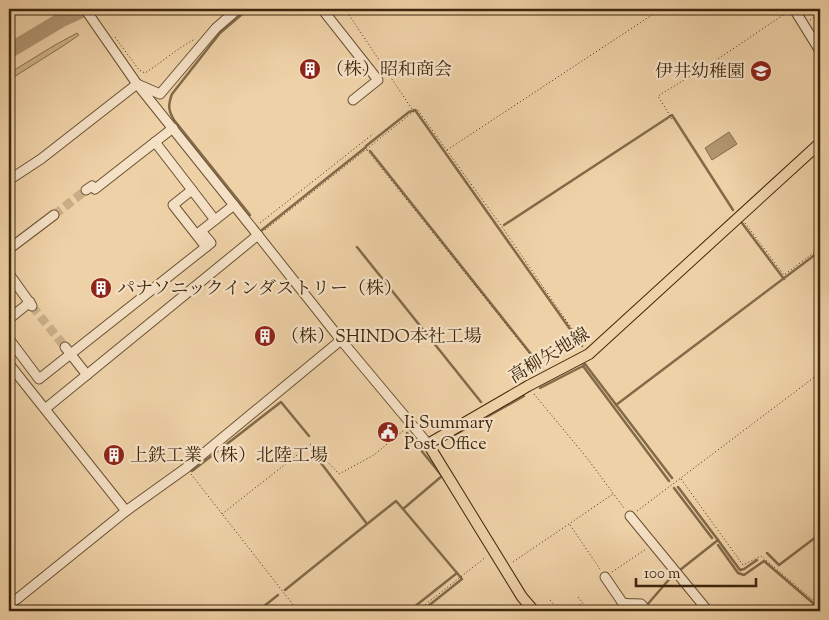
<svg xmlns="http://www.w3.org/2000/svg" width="829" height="620" font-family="'Sorts Mill Goudy','Noto Serif JP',serif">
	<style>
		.green { fill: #d1b48d; stroke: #876e4c }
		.water { fill: #b29772; stroke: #836a49 }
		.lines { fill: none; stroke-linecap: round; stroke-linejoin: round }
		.stream { stroke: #836a49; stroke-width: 2.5 }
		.river { stroke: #b29772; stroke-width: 15 }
		.minor-tunnel { stroke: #cbaf88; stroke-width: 9; stroke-dasharray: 9 4.5; stroke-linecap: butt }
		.minor-casing { stroke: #6a5233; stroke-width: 11 }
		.major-casing { stroke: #3d270c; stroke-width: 12 }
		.path { stroke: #3d270c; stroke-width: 1; stroke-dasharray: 1 2.5; stroke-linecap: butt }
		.minor { stroke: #f5e1c6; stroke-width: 9 }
		.major { stroke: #efd1a7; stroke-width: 10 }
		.labels { text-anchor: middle; stroke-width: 4.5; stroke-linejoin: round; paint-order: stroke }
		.poi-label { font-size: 18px; fill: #3d270c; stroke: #f5e1c6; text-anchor: start }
		.street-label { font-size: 18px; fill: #3d270c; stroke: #f5e1c6 }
	</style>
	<rect width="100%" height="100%" fill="#efd1a7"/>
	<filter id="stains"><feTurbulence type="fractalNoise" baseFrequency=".004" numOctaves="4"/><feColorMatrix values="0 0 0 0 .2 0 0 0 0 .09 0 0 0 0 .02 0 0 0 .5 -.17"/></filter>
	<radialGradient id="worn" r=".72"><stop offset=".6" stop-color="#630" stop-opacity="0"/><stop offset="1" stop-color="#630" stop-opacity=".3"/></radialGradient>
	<path class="green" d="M77,33l2,2 -16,11 -54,34v-6l2,-2 44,-27z"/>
	<path class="water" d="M729,132l8,12 -25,16 -7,-12z"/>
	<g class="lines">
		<g class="stream">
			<path d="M248,9l-28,24 -48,61c-4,11 -4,16 2,26l76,95"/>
			<path d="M366,146l43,-34 6,-2 167,236"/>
			<path d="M370,151l172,217"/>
			<path d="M742,223l42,56"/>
			<path d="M504,225l168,-110 61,95"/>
			<path d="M262,230l104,-83"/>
			<path d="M357,247l124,155"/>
			<path d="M583,366l86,115"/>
			<path d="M540,388l43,-22 2,-2 87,114"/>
			<path d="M616,405l204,-154"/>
			<path d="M449,438l75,-42"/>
			<path d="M192,471l89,-69 28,34"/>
			<path d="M678,487l40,53"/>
			<path d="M674,488l38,50"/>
			<path d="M403,509l54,64 -48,38"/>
			<path d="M367,524l29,-23 7,8 39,-33 -35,-43"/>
			<path d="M718,545l20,28 6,2 20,-14 56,48"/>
			<path d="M767,553l12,12 41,-31"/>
			<path d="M680,570l38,-30 22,30 4,-1 13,-9"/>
			<path d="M285,590l82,-66 -55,-73"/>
			<path d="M647,605l25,-29"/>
			<path d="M258,611l20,-16"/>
			<path d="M422,611l40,-32 -5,-6"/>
		</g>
		<g class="river">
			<path d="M9,51l52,-31 24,-11"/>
			<path d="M9,606l6,5"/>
		</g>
		<g class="minor-tunnel">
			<path d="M54,215l32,-25"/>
			<path d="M32,306l33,41"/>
		</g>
		<g class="minor-casing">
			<g id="minor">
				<path d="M85,9l52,75 116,145 88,111 87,104"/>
				<path d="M322,9l56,71 -25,20"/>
				<path d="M794,9l26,42"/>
				<path d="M155,142l37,48 -19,15 33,42"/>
				<path d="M9,180l32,-21 96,-75 23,10 56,-66 22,-19"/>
				<path d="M86,190l6,-4 3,3 78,-61"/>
				<path d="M192,190l23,30"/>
				<path d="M9,249l45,-34"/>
				<path d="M9,274l23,32"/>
				<path d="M9,319l21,-17"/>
				<path d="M9,339l30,40 172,-136 -10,-12 33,-26"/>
				<path d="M65,347l22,28"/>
				<path d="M9,364l117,147"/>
				<path d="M45,409l213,-174"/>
				<path d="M630,516l78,95"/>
				<path d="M605,577l17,25c5,3 13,1 19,2l6,7"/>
				<path d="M9,604l8,-5 109,-88 60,-43 155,-128"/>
			</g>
		</g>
		<g class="major-casing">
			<path id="major" d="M534,611l-12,-14 -94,-153 100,-58 61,-32 231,-211"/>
		</g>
		<g class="path">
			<path d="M345,9l67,100"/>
			<path d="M810,20l10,-6"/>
			<path d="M115,37l24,33 6,3c17,-11 33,-25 50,-34"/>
			<path d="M672,119l-14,-23 60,-37 68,-46"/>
			<path d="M367,150l174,218"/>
			<path d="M447,150l214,-141"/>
			<path d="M260,223l113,-89"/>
			<path d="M745,223l39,52 36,-27"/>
			<path d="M265,230l152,-121 83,115 83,121"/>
			<path d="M534,394l53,64 37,50"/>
			<path d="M191,474l107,137"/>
			<path d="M681,479l62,86 18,-9 59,50"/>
			<path d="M637,511l183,-138"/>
			<path d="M222,514l89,-70 28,30 35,-19 30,-25"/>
			<path d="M570,525l30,44"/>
			<path d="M513,562l100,-68"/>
			<path d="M612,572l34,-23"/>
			<path d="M578,597l11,14"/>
			<path d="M550,600l9,11"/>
			<path d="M417,611l69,-54"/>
			<path d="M571,611l11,-8"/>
		</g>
		<use href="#minor" class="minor"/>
		<use href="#major" class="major"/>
	</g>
	<defs>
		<g id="building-disc" transform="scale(1.125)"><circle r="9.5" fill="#8f2418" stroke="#f5e1c6"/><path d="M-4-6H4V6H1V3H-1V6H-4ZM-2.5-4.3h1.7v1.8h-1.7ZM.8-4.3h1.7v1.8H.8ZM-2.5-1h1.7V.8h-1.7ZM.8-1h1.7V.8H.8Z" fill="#fff"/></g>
		<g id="school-disc" transform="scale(1.125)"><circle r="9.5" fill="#8f2418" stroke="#f5e1c6"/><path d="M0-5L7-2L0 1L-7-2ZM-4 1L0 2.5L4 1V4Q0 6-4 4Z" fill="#fff"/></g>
		<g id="civic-disc" transform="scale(1.125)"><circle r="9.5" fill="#8f2418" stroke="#f5e1c6"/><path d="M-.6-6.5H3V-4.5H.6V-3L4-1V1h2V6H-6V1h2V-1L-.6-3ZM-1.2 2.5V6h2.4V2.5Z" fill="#fff"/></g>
	</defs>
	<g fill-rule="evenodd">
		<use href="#building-disc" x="310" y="69"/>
		<use href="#school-disc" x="761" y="71"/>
		<use href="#building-disc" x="101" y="288"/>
		<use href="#building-disc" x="265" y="336"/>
		<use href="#civic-disc" x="388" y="432"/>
		<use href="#building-disc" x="114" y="455"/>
	</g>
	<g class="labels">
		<g class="poi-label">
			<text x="326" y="75">（株）昭和商会</text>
			<text x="745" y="77" text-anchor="end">伊井幼稚園</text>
			<text x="117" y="294">パナソニックインダストリー（株）</text>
			<text x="281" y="342">（株）SHINDO本社工場</text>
			<text x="404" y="428">Ii Summary<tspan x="404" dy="21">Post Office</tspan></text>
			<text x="130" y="461">上鉄工業（株）北陸工場</text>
		</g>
		<g class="street-label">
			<text transform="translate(549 355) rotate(-31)" y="6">高柳矢地線</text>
		</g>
	</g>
	<rect width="829" height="620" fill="none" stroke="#efd1a7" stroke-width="30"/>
	<rect x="10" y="10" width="809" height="600" fill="none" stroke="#3d270c" stroke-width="2.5"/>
	<rect x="15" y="15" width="799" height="590" fill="none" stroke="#3d270c"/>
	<path d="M636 578v8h120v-8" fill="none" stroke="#3d270c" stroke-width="2.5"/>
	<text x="644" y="578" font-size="15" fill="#3d270c" stroke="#f5e1c6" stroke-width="4" paint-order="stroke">100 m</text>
	<rect width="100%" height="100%" filter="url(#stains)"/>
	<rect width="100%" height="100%" fill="url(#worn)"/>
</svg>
